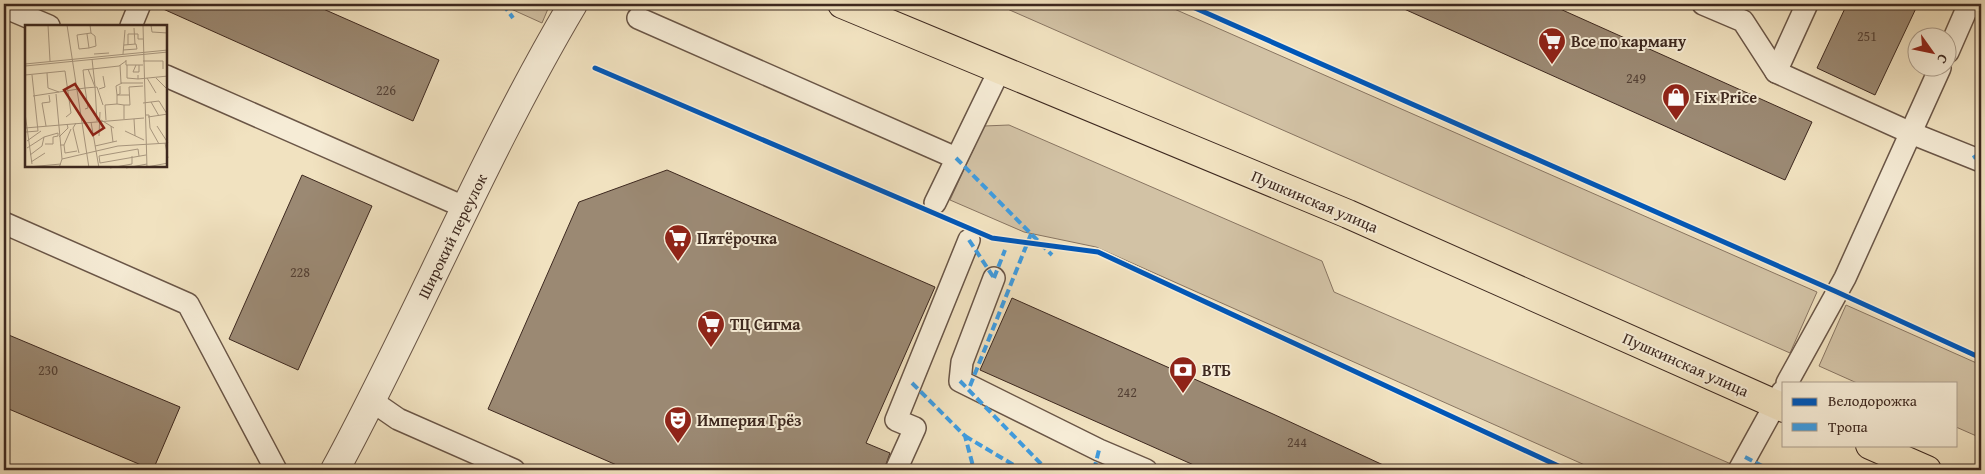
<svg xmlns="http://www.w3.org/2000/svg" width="1985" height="474" font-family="'Gentium Book Plus',serif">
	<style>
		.green { fill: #d2c2a5; stroke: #887562 }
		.building { fill: #9b8973; stroke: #3d281f }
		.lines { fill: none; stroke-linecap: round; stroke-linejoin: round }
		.service-casing { stroke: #6a5647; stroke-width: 24 }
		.tertiary-casing { stroke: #6a5647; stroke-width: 30 }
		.primary-casing { stroke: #3d281f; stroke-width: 30 }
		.service { stroke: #f6ecd6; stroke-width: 21 }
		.tertiary { stroke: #f6ecd6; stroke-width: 28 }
		.primary { stroke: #f1e2c0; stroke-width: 28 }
		.quiet { stroke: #3f9ce0; stroke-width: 4; stroke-dasharray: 8 4; stroke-linecap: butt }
		.cycleway-casing { stroke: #f6ecd6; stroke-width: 8 }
		.cycleway { stroke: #0057b8; stroke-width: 5 }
		.labels { text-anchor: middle; stroke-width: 4; stroke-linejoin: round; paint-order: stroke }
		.number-label { font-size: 14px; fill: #544034 }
		.poi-label { font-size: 16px; font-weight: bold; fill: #3d281f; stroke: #f6ecd6; text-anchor: start }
		.street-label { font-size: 16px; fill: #3d281f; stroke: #f6ecd6 }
		.inset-road { fill: none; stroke: #a99880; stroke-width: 1 }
		.view { fill: #8f2418; fill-opacity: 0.15; stroke: #8f2418; stroke-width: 2.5 }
		.inset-edge { fill: none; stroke: #3d281f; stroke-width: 2.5 }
	</style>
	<rect width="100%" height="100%" fill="#f1e2c0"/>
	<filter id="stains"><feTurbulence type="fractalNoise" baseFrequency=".004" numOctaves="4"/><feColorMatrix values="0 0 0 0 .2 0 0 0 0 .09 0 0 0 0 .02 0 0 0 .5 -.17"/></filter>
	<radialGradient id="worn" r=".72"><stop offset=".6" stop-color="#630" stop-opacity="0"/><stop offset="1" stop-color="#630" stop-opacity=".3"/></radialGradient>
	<g class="green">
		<path d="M500,4h50l-8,19z"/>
		<path d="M996,4h167l654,288 -27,61z"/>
		<path d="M1009,125l313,136 12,31 411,178h-149l-500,-223 -72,-15 -74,-32 34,-74z"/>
		<path d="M1846,305l135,60v73l-25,-11v-44h-99l-38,-17z"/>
	</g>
	<g class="building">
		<path d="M152,4h160l127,56 -26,61z"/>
		<path d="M1393,4h156l263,118 -27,58z"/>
		<path d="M1847,4h71l-43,91 -58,-27z"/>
		<path d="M667,170l268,117 -69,156 24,10 -6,17h-256l-140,-61 91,-207z"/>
		<path d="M302,175l70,31 -74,164 -69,-31z"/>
		<path d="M1012,298l261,116 121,56h-189l-225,-100z"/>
		<path d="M4,333l176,74 -27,63 -149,-63z"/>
	</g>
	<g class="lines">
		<g class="service-casing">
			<g id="service">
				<path d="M1703,4l40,17 33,51 135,61 70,28"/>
				<path d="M4,7l45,19"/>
				<path d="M638,18l318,140"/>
				<path d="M131,26l9,-22"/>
				<path d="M1948,52l21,-48"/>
				<path d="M1776,72l31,-68"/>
				<path d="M166,76l298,131"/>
				<path d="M935,203l65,-134"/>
				<path d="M4,223l184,81 88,166"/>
				<path d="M994,278l-32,84 -2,19 139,69 47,20"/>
				<path d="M1787,383l58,-105 95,-210"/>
				<path d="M372,401l26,18 116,51"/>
				<path d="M896,470l19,-42 -19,-8 73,-180"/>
				<path d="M1739,470l43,-78"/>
			</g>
		</g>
		<g class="tertiary-casing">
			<path id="tertiary" d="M335,470c83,-153 149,-316 238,-466"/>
		</g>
		<g class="primary-casing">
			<g id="primary">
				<path d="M842,4l506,210 436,194"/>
				<path d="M1870,445l57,25"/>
			</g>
		</g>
		<use href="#service" class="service"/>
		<use href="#tertiary" class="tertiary"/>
		<use href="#primary" class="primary"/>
		<g class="quiet">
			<path d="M503,4l10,14"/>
			<path d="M956,158l96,97"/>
			<path d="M1973,158l8,-5"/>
			<path d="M969,240l25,38"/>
			<path d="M994,278l11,-28"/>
			<path d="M960,381l87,89"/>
			<path d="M912,383l53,53 9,34"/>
			<path d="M970,386l61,-152"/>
			<path d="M965,436l57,34"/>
			<path d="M1745,457l25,13"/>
			<path d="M1094,470l5,-20"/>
		</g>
		<g class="cycleway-casing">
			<g id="cycleway">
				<path d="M1186,4l651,288 144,66"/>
				<path d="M595,68l397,170 106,14 469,218"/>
			</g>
		</g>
		<use href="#cycleway" class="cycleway"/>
	</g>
	<defs>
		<g id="supermarket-pin" transform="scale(1.4375)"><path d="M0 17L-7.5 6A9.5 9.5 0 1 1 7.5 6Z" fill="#8f2418" stroke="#f6ecd6"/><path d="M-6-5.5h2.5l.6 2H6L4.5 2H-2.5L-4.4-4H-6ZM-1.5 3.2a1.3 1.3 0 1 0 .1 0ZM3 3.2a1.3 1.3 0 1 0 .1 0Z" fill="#fff"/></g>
		<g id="shop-pin" transform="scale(1.4375)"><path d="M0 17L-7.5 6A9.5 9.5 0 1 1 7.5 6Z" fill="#8f2418" stroke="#f6ecd6"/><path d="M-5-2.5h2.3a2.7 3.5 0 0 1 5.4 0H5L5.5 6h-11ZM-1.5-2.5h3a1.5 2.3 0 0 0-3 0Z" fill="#fff"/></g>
		<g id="bank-pin" transform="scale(1.4375)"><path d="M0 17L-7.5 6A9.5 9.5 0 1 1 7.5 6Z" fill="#8f2418" stroke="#f6ecd6"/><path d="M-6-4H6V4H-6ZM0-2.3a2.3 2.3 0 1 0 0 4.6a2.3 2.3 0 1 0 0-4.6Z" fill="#fff"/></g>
		<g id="theatre-pin" transform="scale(1.4375)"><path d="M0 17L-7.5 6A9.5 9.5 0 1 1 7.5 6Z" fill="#8f2418" stroke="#f6ecd6"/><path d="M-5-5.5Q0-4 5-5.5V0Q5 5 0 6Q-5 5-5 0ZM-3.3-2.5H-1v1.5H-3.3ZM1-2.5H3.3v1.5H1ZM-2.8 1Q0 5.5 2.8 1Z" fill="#fff"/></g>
	</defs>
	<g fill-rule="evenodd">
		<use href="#supermarket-pin" x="1552" y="41"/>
		<use href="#shop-pin" x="1676" y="97"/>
		<use href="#supermarket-pin" x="678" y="238"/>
		<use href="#supermarket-pin" x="711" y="324"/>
		<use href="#bank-pin" x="1183" y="370"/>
		<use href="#theatre-pin" x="678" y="420"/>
	</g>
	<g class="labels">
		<g class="number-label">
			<text x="1867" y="41">251</text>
			<text x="1636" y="83">249</text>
			<text x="386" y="95">226</text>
			<text x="300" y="277">228</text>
			<text x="48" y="375">230</text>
			<text x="1127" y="397">242</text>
			<text x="1297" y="447">244</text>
		</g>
		<g class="poi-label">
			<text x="1571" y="47">Все по карману</text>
			<text x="1695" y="103">Fix Price</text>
			<text x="697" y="244">Пятёрочка</text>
			<text x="730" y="330">ТЦ Сигма</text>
			<text x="1202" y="376">ВТБ</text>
			<text x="697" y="426">Империя Грёз</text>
		</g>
		<g class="street-label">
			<text transform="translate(1315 201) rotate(23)" y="6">Пушкинская улица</text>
			<text transform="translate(452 236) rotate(-64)" y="6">Широкий переулок</text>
			<text transform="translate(1686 364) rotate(24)" y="6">Пушкинская улица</text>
		</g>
	</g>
	<g transform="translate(25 25)">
		<rect width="142" height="142" fill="#f1e2c0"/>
		<path class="inset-road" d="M23,0l2,36M42,0l22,143M118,0l4,143M126,0l1,7 16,1M109,3l1,16M62,9l2,14 -10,1 -2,-14 14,-2 -1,-8M103,20v-11h10v5h5M64,23l7,-2 -1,-10 -4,-3M98,25l14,-1 -1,-5 -12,1M69,29l15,-1M98,29l2,-24M67,34l3,27M101,35v5h17M118,36h20v8M0,39l143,-14M95,40l1,18h22M102,40v13l11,1M111,40l-3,7h6v-7M0,41l143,-14M63,44l7,18 2,34M22,48l1,15 11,4M0,50l40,-4 6,42 -5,4M113,50v4l30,-3M122,53l9,15M131,53l12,12M95,61v8l-3,1 -1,-9 6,-3M60,63l12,-1 6,18M60,63l3,20 -3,1M74,64l6,-2 -2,-11M31,69l6,65 -3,9M8,71l52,-8 -2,-18 36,-4 7,-5M126,77l8,14M118,78l16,-2 8,13M92,79v-9h12M99,80h6l-1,-18 14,-1M0,88l7,51M121,90h3l1,13 9,16M123,92l20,-3M109,94l1,17M76,95l13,8M81,95l-1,-15 12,-1 7,1v14M66,97l8,46M51,98l-3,5 6,25M21,101l-4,-23 8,-1 -1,-7M86,101l2,16M132,101l11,17M0,103l119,-10M100,106l19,9M1,107l12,-1 -6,-56M74,111l1,-24M19,112l14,-4v3l-5,1v7h-8M34,112l9,-9 -1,-4M2,116l14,-10M140,118l3,15M35,120h4l1,8 12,-2M39,120l7,-16M70,121l22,-5M2,123l17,-11 -2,9M5,130l12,-9M114,131l-1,-7 -39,7 1,7 46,-8M37,134l56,-13 50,-3M6,137l14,-9M3,142l33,-3M122,142l21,-4M85,143l22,-4v-8M101,143l21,-4"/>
		<path class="view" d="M50,59l29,44 -11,7 -29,-45z"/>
		<rect width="142" height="142" class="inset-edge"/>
	</g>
	<rect width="1985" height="474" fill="none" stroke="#f1e2c0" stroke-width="20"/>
	<rect x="5" y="5" width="1975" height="464" fill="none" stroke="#3d281f" stroke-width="2.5"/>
	<rect x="10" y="10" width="1965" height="454" fill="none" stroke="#3d281f"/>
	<rect x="1782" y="382" width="175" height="65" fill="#f6ecd6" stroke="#ac9e8d"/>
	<rect x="1792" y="398" width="25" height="8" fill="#0057b8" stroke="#ac9e8d"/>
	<text x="1828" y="406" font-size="15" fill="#3d281f">Велодорожка</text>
	<rect x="1792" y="423" width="25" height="8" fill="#3f9ce0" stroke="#ac9e8d"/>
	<text x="1828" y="432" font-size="15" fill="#3d281f">Тропа</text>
	<g transform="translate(1932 52) rotate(123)"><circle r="24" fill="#f6ecd6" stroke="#ac9e8d"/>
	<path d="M0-4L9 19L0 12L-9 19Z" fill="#8f2418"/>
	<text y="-8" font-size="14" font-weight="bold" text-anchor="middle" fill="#3d281f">С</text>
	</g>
	<rect width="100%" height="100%" filter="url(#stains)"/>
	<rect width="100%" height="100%" fill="url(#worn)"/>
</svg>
